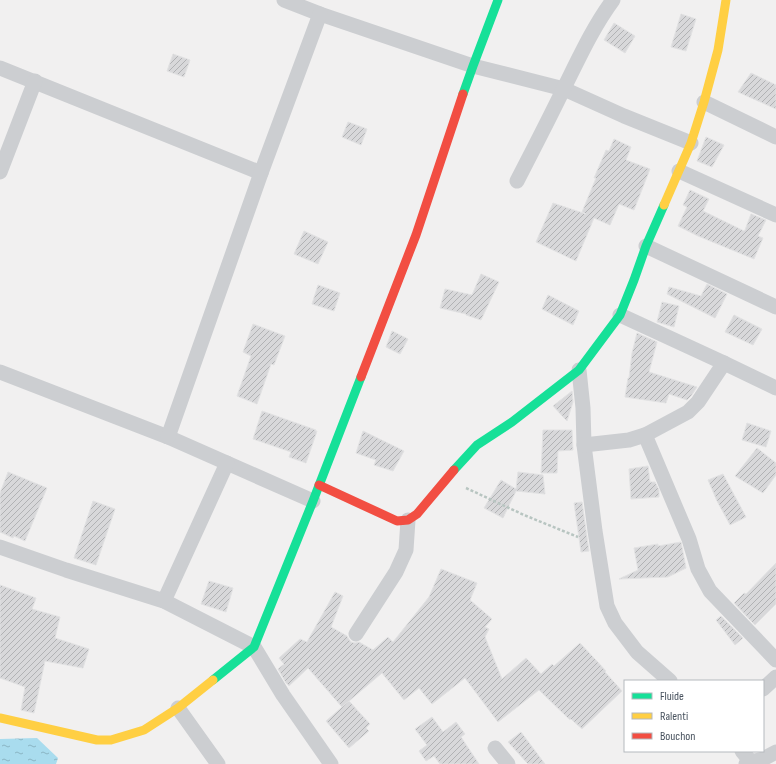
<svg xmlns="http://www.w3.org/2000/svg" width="776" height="764" font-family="'Sofia Sans Condensed',sans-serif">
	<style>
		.water { fill: url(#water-ripples) }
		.building { fill: url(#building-hatch); stroke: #e2e2e3 }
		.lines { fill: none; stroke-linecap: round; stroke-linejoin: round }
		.path { stroke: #b8c5c1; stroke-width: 2.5; stroke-dasharray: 3 2; stroke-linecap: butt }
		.street { stroke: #ccced1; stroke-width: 15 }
		.fast { stroke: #16e098; stroke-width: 9 }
		.slow { stroke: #ffcf43; stroke-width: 9 }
		.jam { stroke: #f24e42; stroke-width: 9 }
	</style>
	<defs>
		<pattern id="water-ripples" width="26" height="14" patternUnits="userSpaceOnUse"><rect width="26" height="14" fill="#a9dcee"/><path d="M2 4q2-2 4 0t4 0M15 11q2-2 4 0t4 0" fill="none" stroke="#8bb5c4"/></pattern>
		<pattern id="building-hatch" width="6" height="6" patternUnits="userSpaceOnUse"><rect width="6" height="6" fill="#d8d8da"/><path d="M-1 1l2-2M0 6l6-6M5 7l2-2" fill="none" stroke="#b1b2b4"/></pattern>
	</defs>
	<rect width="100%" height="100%" fill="#f1f0f0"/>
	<path class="water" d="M37,738l21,20 -2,6h-56v-25z"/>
	<g class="building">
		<path d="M681,14l15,5 -10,32 -15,-4z"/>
		<path d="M614,23l21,13 -10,17 -21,-13z"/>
		<path d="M173,54l17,6 -6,17 -17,-6z"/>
		<path d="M751,73l25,12v24l-38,-17z"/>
		<path d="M348,122l19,7 -6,16 -19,-8z"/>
		<path d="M706,137l18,8 -12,22 -15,-6z"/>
		<path d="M614,139l17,8 -5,13 24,9 -16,41 -15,-6 -9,21 -16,-7 -18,43 -40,-19 17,-39 33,11 -4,-2 14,-34h-2l12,-28 3,1z"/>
		<path d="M690,190l19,9 -6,12 41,20 1,-1 6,-16 15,6 -8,16 5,2 -9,21 -56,-23 -20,-10 9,-19 -4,-2z"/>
		<path d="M304,231l24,11 -10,22 -24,-10z"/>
		<path d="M481,274l18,8 -18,38 -15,-5v-1l-26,-6 5,-19 27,6z"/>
		<path d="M707,284l20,10 -12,24 -48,-24 2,-7 32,9z"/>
		<path d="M318,285l22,8 -6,18 -22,-7z"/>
		<path d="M548,295l31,16 -6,14 -31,-16z"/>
		<path d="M662,302l17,4 -5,21 -17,-5z"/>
		<path d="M734,315l28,14 -9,16 -28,-13z"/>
		<path d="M253,324l32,12 -11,29 -3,-1 -14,40 -20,-8 14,-40 -8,-4z"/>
		<path d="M392,331l16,8 -8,15 -14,-7z"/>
		<path d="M637,333l20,9 -8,30 48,15 -6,9 -4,4 -18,-6 -3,9 -41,-6 3,-19h1l3,-25z"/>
		<path d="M572,391l1,11 -6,19 -14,-15z"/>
		<path d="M262,411l54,19 -1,1h2l-11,32 -17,-6 2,-5 -38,-13z"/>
		<path d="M747,423l24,8 -5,16 -24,-7z"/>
		<path d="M543,430h29l1,20 -15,1 -1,22h-16z"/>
		<path d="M363,431l41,20 -11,20 -19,-6 2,-5 -20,-7z"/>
		<path d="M757,448l19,15v12l-13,18 -28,-17z"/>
		<path d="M648,466l2,16h5l4,8v7l-28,2 -2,-30z"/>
		<path d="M8,472l39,16 -22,53 -11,-5 -1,2 -13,-6v-39z"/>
		<path d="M518,472l25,3 2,19 -29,-3 -13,27 -19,-10 17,-28 15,9z"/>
		<path d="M723,474l23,43 -16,8 -13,-24 -9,-21z"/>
		<path d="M93,501l22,8 -19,56 -22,-7z"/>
		<path d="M582,502l7,49 -8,1 -7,-49z"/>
		<path d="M681,542l5,26 -18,9 -49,2 19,-9 -4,-22 24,-4v2z"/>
		<path d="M776,563v41l-21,21 -21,-22 10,-10 2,1z"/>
		<path d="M441,569l36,14 -7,17 22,19 -7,8 4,2 -4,8 17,42 24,-21 15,16 11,-10 2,2 26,-23 26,28 -1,1 17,19 -40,38 -11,-10 -1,1 -31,-30 -41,32 -33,-44 -33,26 -13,-16 -15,12 -22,-27 -40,34 -34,-39 -19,18 -3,-3 -8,-14 6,-5 -5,-6 21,-19 7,3 28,-50 8,4 -12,31 16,9 1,2 3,4 4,1 4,-1 14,8 15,-13 5,5 36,-45z"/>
		<path d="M209,581l24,7 -7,24 -25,-8z"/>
		<path d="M0,585l36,13 -4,11 28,8 -5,21 34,11 -6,19 -38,-7 -11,52 -13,-3 4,-23 -25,-9z"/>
		<path d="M721,616l22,22 -8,7 -19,-25z"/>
		<path d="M349,701l21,23 -4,4 3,3 -20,17 -23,-27z"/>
		<path d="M432,717l11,15 13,-10 9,12 -4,3 18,27h-39l-6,-8 -8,5 -7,-10 8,-6 -12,-16z"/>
		<path d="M521,732l24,32h-17l-20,-22z"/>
	</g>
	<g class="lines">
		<path class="path" d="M466,488l58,27 54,22"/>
		<g class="street">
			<path d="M284,0l36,14 153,52 91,23 60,27 67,27"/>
			<path d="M0,68l261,105"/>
			<path d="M704,102l72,35"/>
			<path d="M679,171l97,44"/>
			<path d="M0,172l35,-91"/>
			<path d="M517,181c16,-31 32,-62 47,-93 15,-30 29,-61 49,-88"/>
			<path d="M646,246l130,61"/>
			<path d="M620,315l104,48 52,25"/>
			<path d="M579,370l4,38 1,37 11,86 12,75 8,17 22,29 33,29"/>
			<path d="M0,372l168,65 145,64"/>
			<path d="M645,435l44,104 9,30 12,22 66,69"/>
			<path d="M168,437l93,-264 59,-159"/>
			<path d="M584,445l45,-5 16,-5 43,-23 10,-10 26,-39"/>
			<path d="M0,547l66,23 98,31 90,46 29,48 48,69"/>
			<path d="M164,601l63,-138"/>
			<path d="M356,634l40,-62 10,-22 2,-30"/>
			<path d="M763,689l13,-12"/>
			<path d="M178,708l40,56"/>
			<path d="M495,748l13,16"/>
			<path d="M742,751l9,11 1,2"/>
			<path d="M746,764l5,-2 12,-3 13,-7"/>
		</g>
		<g class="fast">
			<path d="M463,94l10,-28 25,-66"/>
			<path d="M454,470l23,-25 35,-23 67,-52 41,-55 14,-35 12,-34 18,-41"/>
			<path d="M213,680l41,-33 59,-146 48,-124"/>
		</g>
		<g class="slow">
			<path d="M664,205l27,-62 13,-41 14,-52 8,-50"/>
			<path d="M0,718l97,22h14l33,-10 34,-22 35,-28"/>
		</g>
		<g class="jam">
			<path d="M361,377l55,-142 47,-141"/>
			<path d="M319,485l78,36 11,-1 9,-6 37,-44"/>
		</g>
	</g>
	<rect x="624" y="680" width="140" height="72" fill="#ffffff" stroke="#b5b9be"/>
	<rect x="632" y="693" width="20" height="6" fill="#16e098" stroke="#b5b9be"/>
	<text x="660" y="700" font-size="12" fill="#47515d">Fluide</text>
	<rect x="632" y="713" width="20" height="6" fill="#ffcf43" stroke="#b5b9be"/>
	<text x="660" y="720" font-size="12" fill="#47515d">Ralenti</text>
	<rect x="632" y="733" width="20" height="6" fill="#f24e42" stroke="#b5b9be"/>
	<text x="660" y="740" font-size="12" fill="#47515d">Bouchon</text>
</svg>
